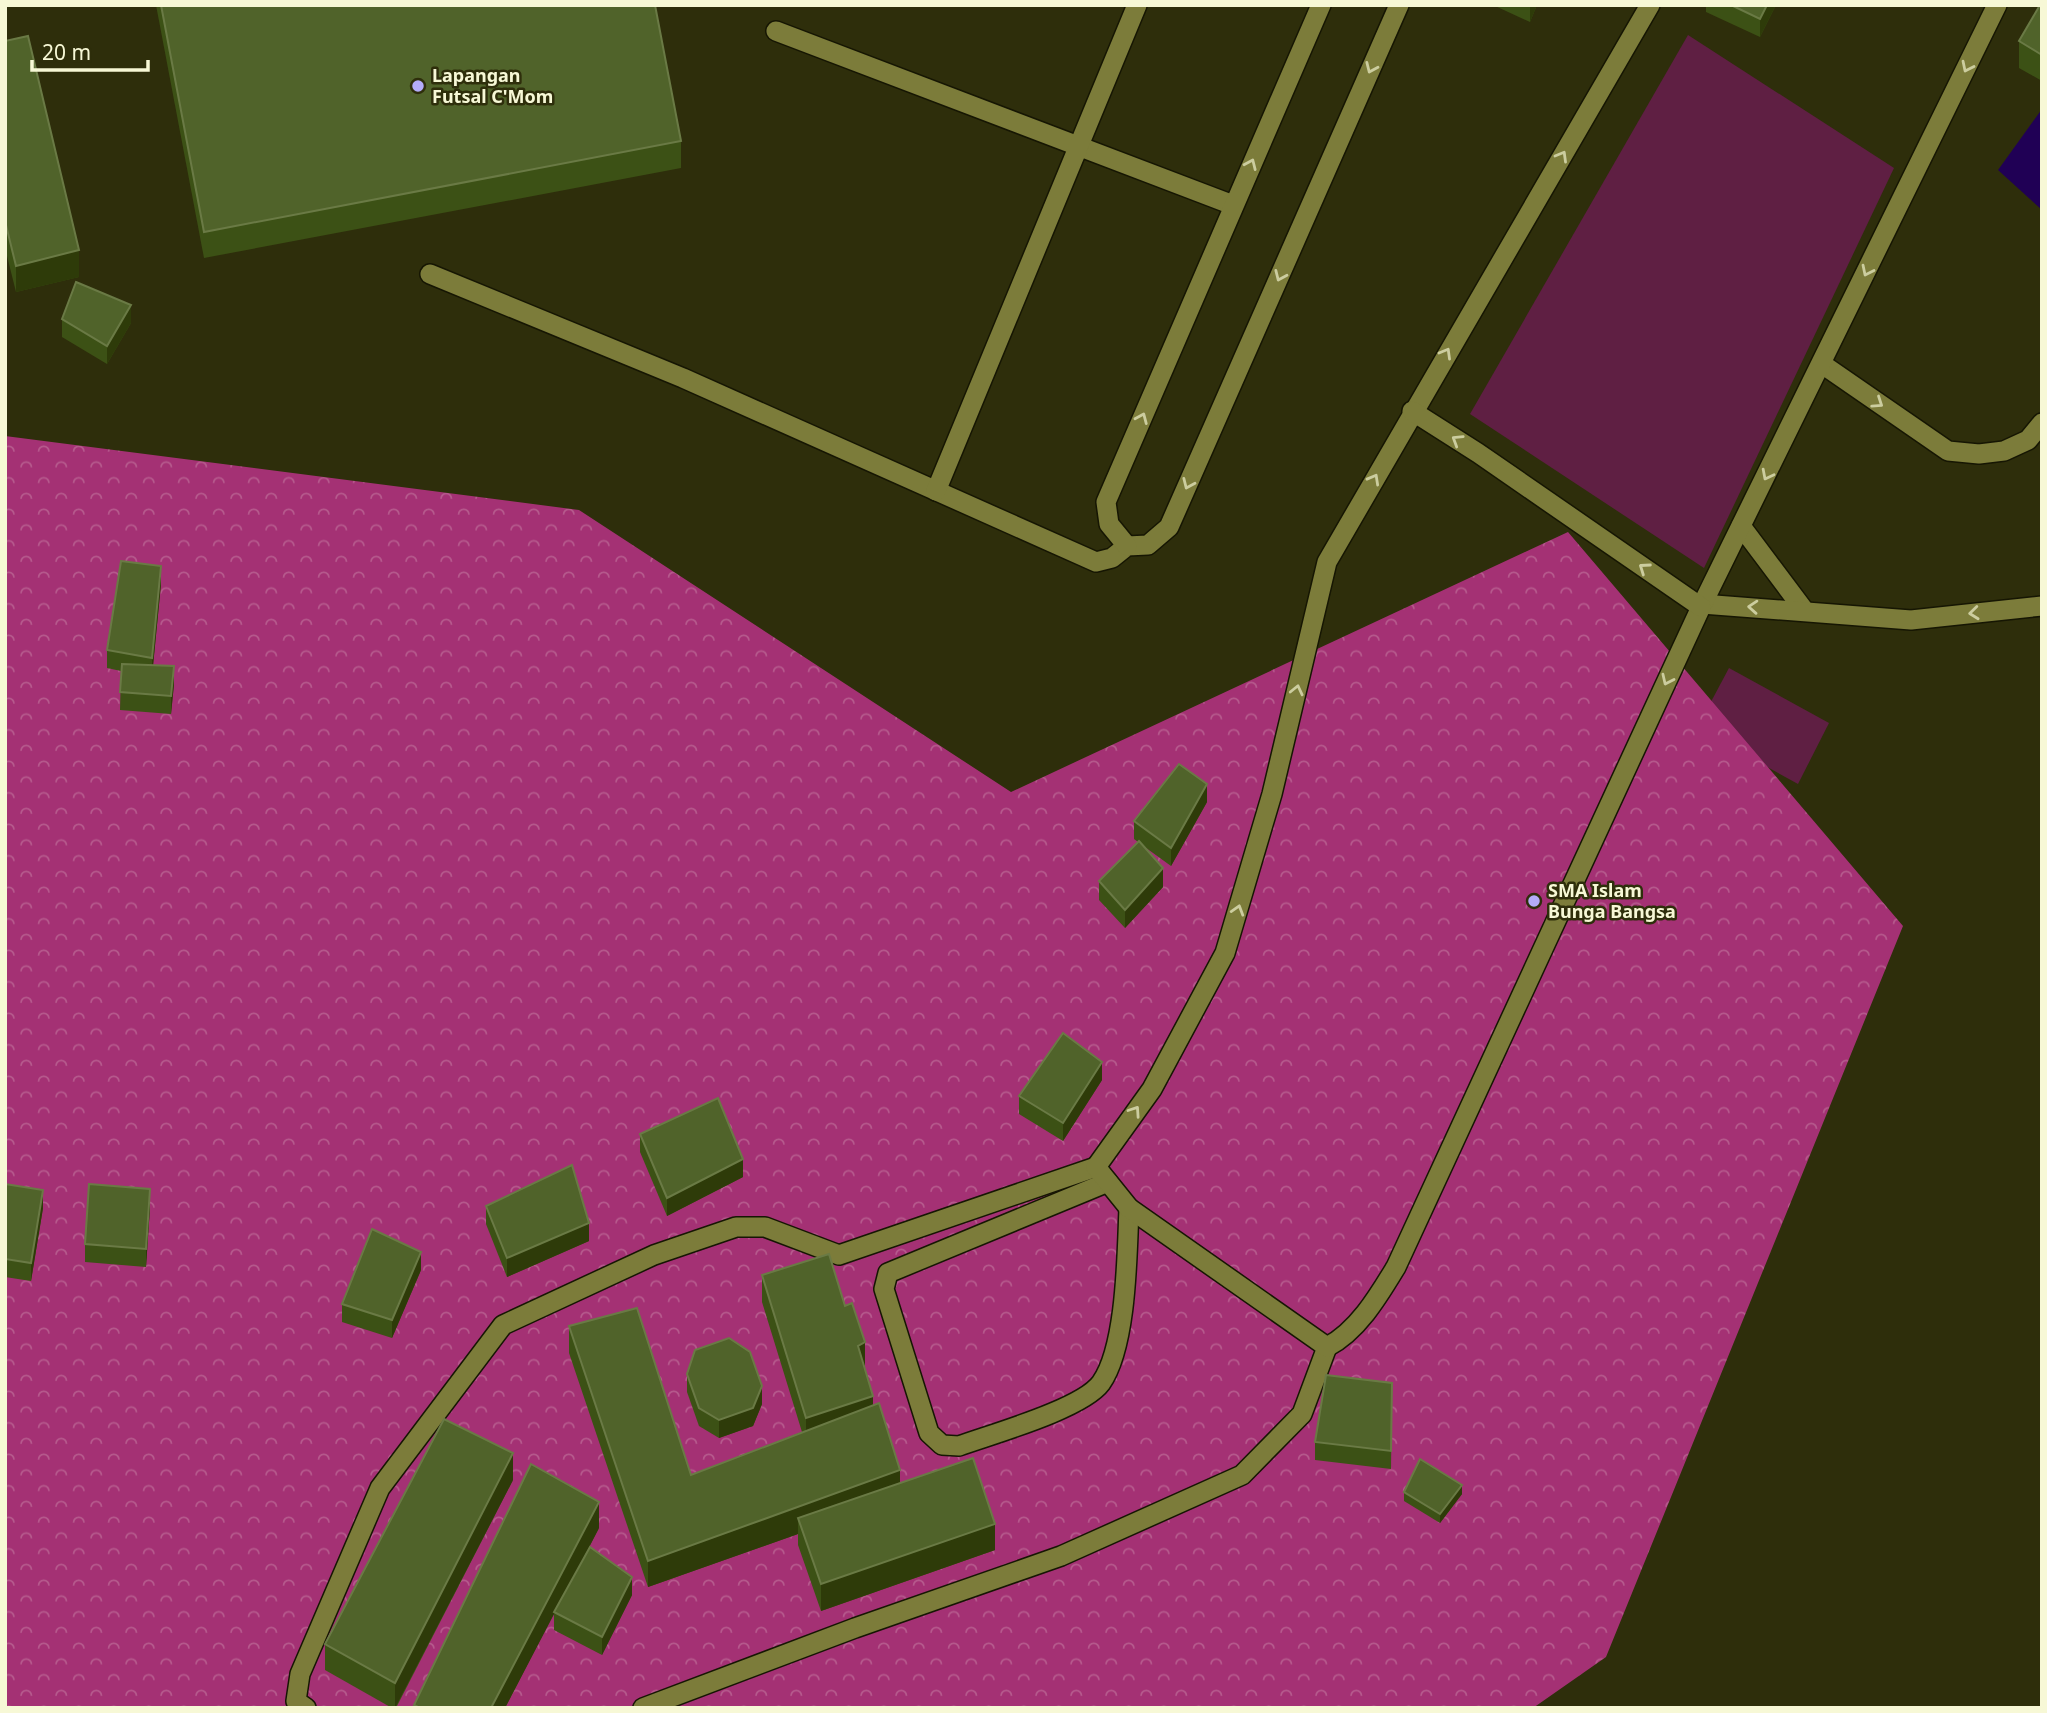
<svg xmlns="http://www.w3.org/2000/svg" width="2047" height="1713" font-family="'Noto Sans',sans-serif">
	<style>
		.green { fill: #5f1f43 }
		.forest { fill: url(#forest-crowns) }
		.water { fill: #200055 }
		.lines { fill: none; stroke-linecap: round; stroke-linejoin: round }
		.service-casing { stroke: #161603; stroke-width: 22 }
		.minor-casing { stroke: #161603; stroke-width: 22 }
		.service { stroke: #7c7c3a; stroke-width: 19 }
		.minor { stroke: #7c7c3a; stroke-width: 19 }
		.wall { fill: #3c5115 }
		.shaded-wall { fill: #2e3b09 }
		.building { fill: #50632a; stroke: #6a7a45; stroke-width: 2 }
		.oneway { stroke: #cccd9f }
		.poi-dot { fill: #b4acf9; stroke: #2e2e0b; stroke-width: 2.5 }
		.labels { text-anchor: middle; stroke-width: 5; stroke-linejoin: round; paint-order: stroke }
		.poi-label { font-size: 18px; font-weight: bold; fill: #f7f8d6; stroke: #2e2e0b; text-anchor: start }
	</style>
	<defs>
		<pattern id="forest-crowns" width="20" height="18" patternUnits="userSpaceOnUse" patternTransform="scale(1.75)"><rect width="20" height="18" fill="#a43174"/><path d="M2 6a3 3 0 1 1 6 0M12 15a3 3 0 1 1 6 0" fill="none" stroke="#b65a8d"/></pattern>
	</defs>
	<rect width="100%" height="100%" fill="#2e2e0b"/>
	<g class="green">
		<path d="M1688,35l206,133 -190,400 -234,-154z"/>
		<path d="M1729,668l100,55 -31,61 -101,-56z"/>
	</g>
	<path class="forest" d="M5,436l574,74 432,282 557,-260 335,394 -297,731 -73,51h-1528z"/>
	<path class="water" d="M2042,109v101l-44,-40z"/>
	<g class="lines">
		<g class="service-casing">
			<g id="service">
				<path d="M776,31l457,174"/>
				<path d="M430,274l253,104 413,184 16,-4 15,-12 21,-1 21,-18 230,-522"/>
				<path d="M1822,364l126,87 31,3 25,-3 24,-11 14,-17"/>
				<path d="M936,491l201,-486"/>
				<path d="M1741,526l63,84"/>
				<path d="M1127,546l-18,-22 -3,-22 215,-497"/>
				<path d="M1702,604l209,16 131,-14"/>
				<path d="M1108,1182l-220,91 -4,16 45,144 13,12 17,1c33,-12 123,-37 142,-63 26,-37 26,-130 28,-175"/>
				<path d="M306,1708l-10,-7 4,-27 80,-186 123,-163 151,-70 82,-28h29l74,28 257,-88"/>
				<path d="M643,1708l212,-80 206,-72 181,-81 60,-61 25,-67"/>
			</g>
		</g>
		<g class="minor-casing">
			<g id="minor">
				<path d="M1650,5l-323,557 -55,232 -47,159 -73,136 -56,78 33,41 198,139c31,-16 52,-52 69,-80l305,-660 296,-602"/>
				<path d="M1412,411l66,42 223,154"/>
			</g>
		</g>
		<use href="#service" class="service"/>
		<use href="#minor" class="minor"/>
	</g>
	<g class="wall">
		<path d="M156,5h499l26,136v27l-477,90z"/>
		<path d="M1493,5h44l-7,17z"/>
		<path d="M1706,5h70l-16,32 -54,-25z"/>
		<path d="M2042,5v76l-23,-13v-27z"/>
		<path d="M5,41l74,236 -63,15 -11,-44z"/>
		<path d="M2042,197v39l-2,-2v-35z"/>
		<path d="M62,319l69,4 -24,41 -45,-27z"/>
		<path d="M161,584l-8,82 21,18 -3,30 -51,-4 1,-39 -14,-3v-18z"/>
		<path d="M1207,802l-36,64 -29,-21 21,42 -38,41 -26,-28v-19l39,-39 -4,-3v-18z"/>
		<path d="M1102,1080l-39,61 -44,-27v-18z"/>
		<path d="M640,1134l103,43 -76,39 -27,-64z"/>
		<path d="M5,1184l38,24 -12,73 -26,-4z"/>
		<path d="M486,1206l103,35 -82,36 -21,-53z"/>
		<path d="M150,1207l-4,60 -61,-5v-18z"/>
		<path d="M421,1270l-29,68 -50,-16v-18z"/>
		<path d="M762,1275l83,31 20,63 8,36 27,78 95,67 -174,61 -23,-66v-11l-150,53 -79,-234v-27l122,149 111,-43 -40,-130z"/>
		<path d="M687,1374l75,30 -9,22 -34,12 -20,-12 -12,-34z"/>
		<path d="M1392,1383l-1,86 -76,-9v-18z"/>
		<path d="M513,1480l-117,228h-4l-67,-38v-26z"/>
		<path d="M1404,1492l58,2 -22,29 -36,-22z"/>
		<path d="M599,1528l-35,68 68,-1 -30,60 -48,-25v-17l-49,95h-91v-3z"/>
	</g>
	<g class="shaded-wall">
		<path d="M1530,5h7l-7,17z"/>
		<path d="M1767,5h9l-16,32v-18z"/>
		<path d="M79,250v27l-63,15v-26z"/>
		<path d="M131,305v18l-24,41v-18z"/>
		<path d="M161,566v18l-9,92v-18z"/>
		<path d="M174,666v18l-3,30v-18z"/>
		<path d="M1207,784v18l-36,64v-18z"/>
		<path d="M1163,868v19l-38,41v-18z"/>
		<path d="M1102,1062v18l-39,61v-18z"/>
		<path d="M743,1159v18l-76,39v-18z"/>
		<path d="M150,1189v18l-4,60v-18z"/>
		<path d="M43,1190v18l-12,73v-18z"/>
		<path d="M589,1223v18l-82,36v-19z"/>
		<path d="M421,1252v18l-29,68v-18z"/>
		<path d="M865,1342v27l-7,-23z"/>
		<path d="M762,1386v18l-9,22 -34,12v-18z"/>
		<path d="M873,1396v27l-67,22v-27z"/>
		<path d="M513,1453v27l-118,228v-25z"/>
		<path d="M900,1470v27l-102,21v16l-150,53v-26z"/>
		<path d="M1462,1485v9l-22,29v-9z"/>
		<path d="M599,1502v26l-94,180h-14z"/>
		<path d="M995,1524v26l-174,61v-27z"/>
		<path d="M632,1577v18l-30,60v-18z"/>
	</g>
	<g class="building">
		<path d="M161,5h494l26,136 -477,91z"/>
		<path d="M1731,5h36l-7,14z"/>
		<path d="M2040,5h2v50l-23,-14z"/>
		<path d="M28,36l51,214 -63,16 -11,-45v-180z"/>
		<path d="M76,282l55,23 -24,41 -45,-27z"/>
		<path d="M121,561l40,5 -9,92 -45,-8z"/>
		<path d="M122,664l52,2 -3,30 -51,-4z"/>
		<path d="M1179,764l28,20 -36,64 -37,-27z"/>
		<path d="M1139,841l24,27 -38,42 -26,-29z"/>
		<path d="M1063,1033l39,29 -39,61 -44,-27z"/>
		<path d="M718,1098l25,61 -76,39 -27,-64z"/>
		<path d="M572,1165l17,58 -82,35 -21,-52z"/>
		<path d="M5,1184l38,6 -12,73 -26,-4z"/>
		<path d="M89,1184l61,5 -4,60 -61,-5z"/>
		<path d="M372,1229l49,23 -29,68 -50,-16z"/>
		<path d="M829,1254l16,52 7,-3 13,39 -7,4 15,50 -67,22 -44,-143z"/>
		<path d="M637,1308l54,167 188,-72 21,67 -252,91 -79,-235z"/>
		<path d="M729,1338l21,14 12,34 -9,22 -34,12 -20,-12 -12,-34 8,-24z"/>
		<path d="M1326,1375l66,8 -1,68 -76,-9z"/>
		<path d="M444,1419l69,34 -118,230 -70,-39z"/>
		<path d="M973,1458l22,66 -174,60 -23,-66z"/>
		<path d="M1420,1459l42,26 -22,29 -36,-22z"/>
		<path d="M531,1464l68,38 -108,206h-71l-6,-3z"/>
		<path d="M590,1547l42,30 -30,60 -48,-25z"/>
	</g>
	<defs><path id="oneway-chevron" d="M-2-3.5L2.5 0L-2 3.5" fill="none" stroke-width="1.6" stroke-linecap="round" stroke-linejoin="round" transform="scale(1.75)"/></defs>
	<g class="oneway">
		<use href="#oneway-chevron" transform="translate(1967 67) rotate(116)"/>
		<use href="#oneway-chevron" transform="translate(1371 68) rotate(114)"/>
		<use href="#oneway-chevron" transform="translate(1562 156) rotate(-60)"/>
		<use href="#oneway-chevron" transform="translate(1251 164) rotate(-66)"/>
		<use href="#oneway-chevron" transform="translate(1867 271) rotate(116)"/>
		<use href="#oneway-chevron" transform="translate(1280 276) rotate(114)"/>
		<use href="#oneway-chevron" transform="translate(1446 353) rotate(-60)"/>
		<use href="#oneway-chevron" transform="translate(1878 403) rotate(34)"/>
		<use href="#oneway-chevron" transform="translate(1142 418) rotate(-67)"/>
		<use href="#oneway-chevron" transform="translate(1457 440) rotate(-148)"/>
		<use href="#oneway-chevron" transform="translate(1767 475) rotate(117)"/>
		<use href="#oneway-chevron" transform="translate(1374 479) rotate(-61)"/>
		<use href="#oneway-chevron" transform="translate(1188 484) rotate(114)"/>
		<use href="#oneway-chevron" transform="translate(1644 568) rotate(-145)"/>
		<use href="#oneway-chevron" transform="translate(1753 607) rotate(-176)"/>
		<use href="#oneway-chevron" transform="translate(1974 613) rotate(174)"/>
		<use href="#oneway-chevron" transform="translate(1667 680) rotate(115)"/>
		<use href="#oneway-chevron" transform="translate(1297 690) rotate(-77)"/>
		<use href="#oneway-chevron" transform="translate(1238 910) rotate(-73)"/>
		<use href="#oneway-chevron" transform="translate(1135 1111) rotate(-56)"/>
	</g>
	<g class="poi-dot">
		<circle cx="418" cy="86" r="7"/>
		<circle cx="1534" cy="901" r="7"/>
	</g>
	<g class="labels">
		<g class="poi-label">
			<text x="432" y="82">Lapangan<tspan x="432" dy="21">Futsal C'Mom</tspan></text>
			<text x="1548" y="897">SMA Islam<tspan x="1548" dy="21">Bunga Bangsa</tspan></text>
		</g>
	</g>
	<rect width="2047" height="1713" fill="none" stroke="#f7f8d6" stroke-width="14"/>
	<path d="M32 60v10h116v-10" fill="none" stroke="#f7f8d6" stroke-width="3.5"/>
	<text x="42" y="60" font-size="21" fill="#f7f8d6" stroke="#2e2e0b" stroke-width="5" paint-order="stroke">20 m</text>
</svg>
